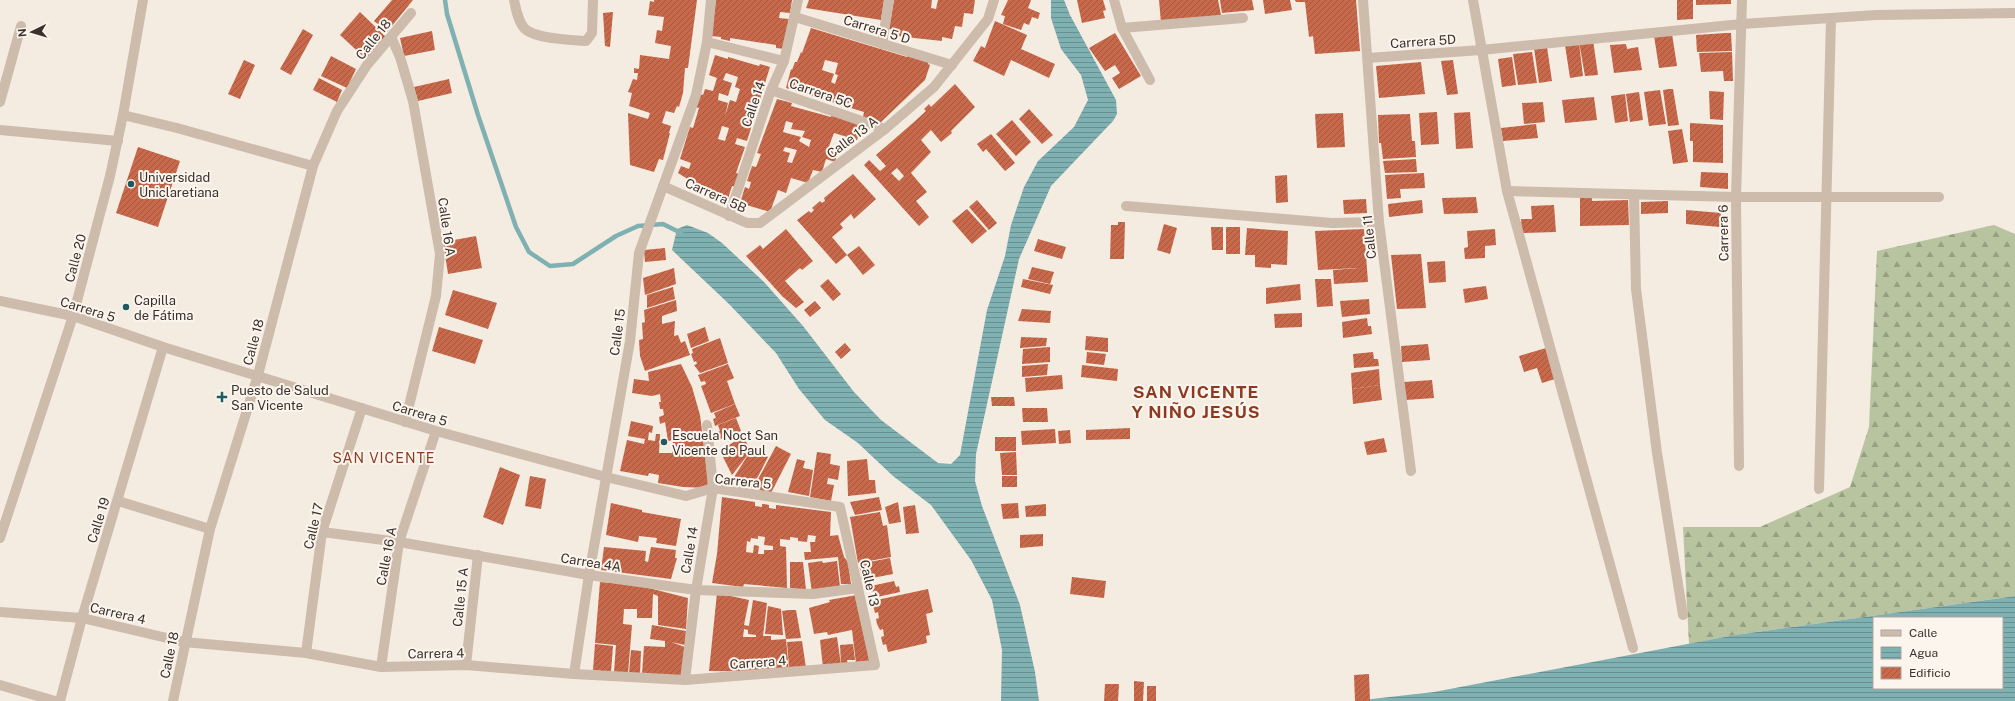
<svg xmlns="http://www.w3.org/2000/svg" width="2015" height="701" font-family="'Public Sans',sans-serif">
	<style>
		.forest { fill: url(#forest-firs) }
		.water { fill: url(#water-rules); fill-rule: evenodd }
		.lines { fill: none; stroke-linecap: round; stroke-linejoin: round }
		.stream { stroke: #7fb0b2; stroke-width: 4.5 }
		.building { fill: url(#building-hatch); fill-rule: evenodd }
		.minor { stroke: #cdbbac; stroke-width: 10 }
		.poi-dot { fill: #1f5a5e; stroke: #fbf5ee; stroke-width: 1.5 }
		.labels { text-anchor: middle; stroke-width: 4; stroke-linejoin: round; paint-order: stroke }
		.street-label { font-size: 13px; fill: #3b302b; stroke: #fbf5ee }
		.poi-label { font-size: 13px; fill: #3b302b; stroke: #fbf5ee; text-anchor: start }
		.neighbourhood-label { font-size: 14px; letter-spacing: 1px; fill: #8c3b22; stroke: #fbf5ee }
		.district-label { font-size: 17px; font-weight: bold; letter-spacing: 1px; fill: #8c3b22; stroke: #fbf5ee }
	</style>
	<defs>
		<pattern id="forest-firs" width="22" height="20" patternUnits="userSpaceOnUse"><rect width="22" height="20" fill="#b8c4a0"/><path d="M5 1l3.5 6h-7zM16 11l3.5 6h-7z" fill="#97a083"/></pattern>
		<pattern id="water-rules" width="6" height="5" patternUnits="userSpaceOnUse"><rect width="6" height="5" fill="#7fb0b2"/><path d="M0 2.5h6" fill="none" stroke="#699091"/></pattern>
		<pattern id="building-hatch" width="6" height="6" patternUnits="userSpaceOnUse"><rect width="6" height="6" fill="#c8694b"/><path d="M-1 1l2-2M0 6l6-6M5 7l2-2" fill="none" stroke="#a4573f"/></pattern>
	</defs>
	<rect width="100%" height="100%" fill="#f4ebe1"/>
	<path class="forest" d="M1994,225l21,9v362l-280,39 -46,9 -6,-117h77l90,-40 19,-60 8,-176z"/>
	<g class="water">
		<path d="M1051,0h13l6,15 46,85 1,14 -4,7 -62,65 -32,73 -43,195 -1,27 7,25 38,99 15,67 4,29h-38l1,-51 -10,-50 -21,-40 -40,-55 -38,-29 -35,-33 -33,-23 -26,-31 -23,-36 -47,-49 -57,-54 5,-21 10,-4 21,8 14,10 42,39 39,44 51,66 27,28 57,43 13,1 9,-9 27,-145 18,-54 6,-31 13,-38 14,-26 36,-34 14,-27 -7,-25 -20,-26 -10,-31z"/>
		<path d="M2015,596v105h-661l80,-9 301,-57zM1874,618h128v70h-128z"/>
	</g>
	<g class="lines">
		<path class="stream" d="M445,0l2,14 31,101 38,112 13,25 21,14 23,-2 43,-28 22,-10 25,-2 18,9"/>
	</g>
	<g class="building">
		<path d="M392,0h21l-26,32 -13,-11z"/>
		<path d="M654,0h43l-9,68h-3l-2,25 -4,14 -2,-1 -3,7 -8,-2 -4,12 9,3 -2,7h1l-7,27 -4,-1 -5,13 -24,-7 -2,-52 20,6 2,-6 -21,-7 3,-13 -4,-1 5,-13 4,1 1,-7h-4v-5l5,1 1,-14 29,4 2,-13 -16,-3 2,-13 5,1 2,-14 -16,-2 2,-14 4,1z"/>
		<path d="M716,0h76l-2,13 -10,-1 -1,6 10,1 -4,30 -9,-1v-3l-46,-7v3l-9,-2v-2l-10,-1z"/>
		<path d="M809,0h75l-3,20 -75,-12z"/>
		<path d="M894,0h38l-1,8 5,1 2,-9h37l-2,14 -9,-1 -2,14 -7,-1 -3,13 -10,-2v4l-46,-5 1,-6 -8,-1z"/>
		<path d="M1008,0h23l-3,8 12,5 -2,6 -6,-2 -3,8 -5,-2 -3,7 -18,-6 2,-8 -4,-1z"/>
		<path d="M1077,0h26l3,10 -3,1 2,7 -23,5z"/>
		<path d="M1159,0h59l3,15 -60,8z"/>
		<path d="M1220,0h32l2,10 -32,3z"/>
		<path d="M1263,0h27l2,10 -27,4z"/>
		<path d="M1295,0h61l4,51 -45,3 -2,-18 -4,1 -4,-35h-9z"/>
		<path d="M1677,0h16v19l-16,1z"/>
		<path d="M1696,0h35v4l-35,1z"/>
		<path d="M360,12l26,25 -20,22 -26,-24z"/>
		<path d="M613,12l-3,35 -5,-1 -2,-33z"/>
		<path d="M995,21l32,14 -6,14 34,15 -6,14 -38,-18 -7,16 -31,-15 8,-15 4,2z"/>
		<path d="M811,28l96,29 1,-3 21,7 -1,3 2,1 -5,15 -45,43 -17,-6 1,-5 -13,-4 1,-3 -6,-3 -1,4 -59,-18 5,-19 1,1 3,-8h2l4,-10 1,1zM825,60l13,3 -3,11 3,1 -3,9 -4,-2 3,-8 -12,-4z"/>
		<path d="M303,29l10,6 -22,40 -11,-6z"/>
		<path d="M432,31l3,19 -31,6 -4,-18z"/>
		<path d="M1115,33l26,43 -22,13 -7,-11 8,-5 -5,-8 -10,6 -16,-23z"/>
		<path d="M1726,33h5l1,18 -35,1 -1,-17z"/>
		<path d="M1672,34l5,32 -18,2 -5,-32z"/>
		<path d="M1593,40l5,35 -13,1 -6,-34z"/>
		<path d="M1579,43l4,33 -13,2 -5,-33z"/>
		<path d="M1626,44l1,5 11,-2 4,23 -28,3 -4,-28z"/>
		<path d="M1547,47l5,34 -13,2 -5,-35z"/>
		<path d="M1532,52l5,31 -19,2 -5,-31z"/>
		<path d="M1732,52l1,29h-9l-1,-10 -22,1 -2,-19z"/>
		<path d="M715,55l13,4v-2l31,9 1,-2 10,3 -23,74 -10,-3 -2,6 10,3 -9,26 4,1 -4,13 -4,-1 -5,16 -8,-2 1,-3 -29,-12v-4l-13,-8 3,-7 8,3 2,-6 -11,-4 8,-26 2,-6 3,1 6,-20 -4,-1 4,-13 4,1 2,-6 8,2 4,-13 -8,-3zM726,73l12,4 -3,10 5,2 -4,13 -6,-2 -5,16 3,-13 -10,-3 1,-7 9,3 4,-13 -9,-3zM722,126l7,2 -4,13 -7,-2z"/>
		<path d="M331,56l25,13 -9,19 -26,-12z"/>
		<path d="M1512,57l4,28 -14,2 -4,-28z"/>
		<path d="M244,60l11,5 -15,34 -12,-5z"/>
		<path d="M1453,60l5,34 -11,1 -6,-34z"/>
		<path d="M1421,62l4,32 -46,4 -3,-32z"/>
		<path d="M319,78l23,12 -5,12 -24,-12z"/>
		<path d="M449,79l3,14 -34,8 -4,-14z"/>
		<path d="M955,84l20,23 -24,24 1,2 -11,9 -10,-12 -10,10 10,12 -20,21 16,19 -11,9 13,16 -10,9 -55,-61 5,-5 11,11 6,-5 -10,-11 38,-33 12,-11 -2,-2 5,-5 2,3zM897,168l7,8 -5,5 -8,-8z"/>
		<path d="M1669,89h4l6,36 -11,1 -5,-36z"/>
		<path d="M1660,90l6,34 -17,2 -5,-34z"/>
		<path d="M1709,91l15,1 -1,28 -13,-1z"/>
		<path d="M1639,92l4,28 -13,2 -4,-28z"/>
		<path d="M1625,94l3,27 -13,2 -4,-27z"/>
		<path d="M1594,97l3,23 -32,3 -3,-23z"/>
		<path d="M777,99l15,4 -1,3 40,11 1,-2 30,9 -5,16 -23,-7 -5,13 10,3 -4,13 -9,-3 -4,13 -9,-2 -5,13 -17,-5 -5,15 -8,-3 -8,22 -30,-9 5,-16 4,2 1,-3 1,-4 -4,-1 5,-15 4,1 5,-13 -4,-1zM786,121l7,2 -2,6 14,2 -3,6 9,3 -2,7 -10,-6 2,-4 -18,-5zM785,147l12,3 -5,13 -5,-1 3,-9 -7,-2z"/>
		<path d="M1543,102l2,20 -21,2 -2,-21z"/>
		<path d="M1029,109l24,26 -11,9 -23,-25z"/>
		<path d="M1437,112l2,32 -18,1 -2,-32z"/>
		<path d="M1470,112l3,36 -17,1 -2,-36z"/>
		<path d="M1343,113l2,34 -28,1 -2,-34z"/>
		<path d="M1410,114l2,27h3l1,16 -33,2 -2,-16h-2l-1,-28z"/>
		<path d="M1012,120l19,22 -15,14 -20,-22z"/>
		<path d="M1690,123l33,2v38l-30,-1v-21h-3z"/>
		<path d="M1536,124l2,14 -35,3 -2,-13z"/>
		<path d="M1682,129l6,33 -15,2 -5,-33z"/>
		<path d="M991,134l24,29 -10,8 -19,-22 -3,3 -6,-8z"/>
		<path d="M138,147l42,14 -22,66 -42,-14z"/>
		<path d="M1416,159l1,13 -32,1 -2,-12z"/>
		<path d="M1701,172l27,1v16l-28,-2z"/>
		<path d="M1424,173l1,15 -25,1 1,9 -14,1 -2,-24z"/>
		<path d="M853,174l23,25 -22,20 -3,-5 -11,10 3,4 -11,9 15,18 -11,9 -39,-44 12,-9 2,2 3,-3 -2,-2 8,-7 2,2 3,-2 -1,-3z"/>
		<path d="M1287,175l1,27 -12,1 -1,-27z"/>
		<path d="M1580,196h12v5l36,-1 1,25 -49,1z"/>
		<path d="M1476,197l2,16 -34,1 -2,-16z"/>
		<path d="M1366,199l1,14 -23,1 -1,-14z"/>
		<path d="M977,200l20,23 -8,7 -20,-23z"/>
		<path d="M1422,200l1,13 -34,4 -1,-13z"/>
		<path d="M1668,201v12l-27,1v-12z"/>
		<path d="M1554,205l2,27 -34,1 -1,-14h11l-1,-13z"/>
		<path d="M967,209l20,22 -15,13 -20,-23z"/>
		<path d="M1686,210l35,3 -1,14 -34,-3z"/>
		<path d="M1118,222h7l-1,37h-14l1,-34h7z"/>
		<path d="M1164,224l13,4 -7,26 -13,-4z"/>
		<path d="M1211,227h12v23h-11z"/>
		<rect x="1226" y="227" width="14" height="27"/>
		<path d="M1247,228l26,2 -1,19 1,-19 15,1 -1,34 -16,-1v4l-16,-1v-18v6h-10z"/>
		<path d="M786,229l27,32 -11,9 -2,-2 -15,13 19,21 -8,6 -14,-12 -36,-40 14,-11 3,4z"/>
		<path d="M1364,229l4,53 -34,2 -1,-14 26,-2 -41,2 -3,-39z"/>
		<path d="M1495,229l1,16 -11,1v12l-20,1 -1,-11 4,-1 -1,-16z"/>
		<path d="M476,236l6,32 -34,6 -5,-32z"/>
		<path d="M1038,239l28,8 -4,12 -28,-8z"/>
		<path d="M859,246l16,19 -12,10 -16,-20z"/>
		<path d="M665,248l1,12 -21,2 -1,-12z"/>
		<path d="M1421,254l5,54 -29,1 -6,-54z"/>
		<path d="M1445,261l1,21 -17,1 -2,-21z"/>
		<path d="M1032,267l22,5 -4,12 -22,-5z"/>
		<path d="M674,268l2,16 -31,11 -2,-17z"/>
		<path d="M828,279l13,15 -8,7 -13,-15z"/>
		<path d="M1023,279l30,6 -3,9 -29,-7z"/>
		<path d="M1315,279h16l2,27 -16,1z"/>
		<path d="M1300,284l1,16 -35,4v-16z"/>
		<path d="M1486,286l2,13 -23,4 -2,-14z"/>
		<path d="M673,287l2,12 -28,9v-13z"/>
		<path d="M453,290l44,13 -9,26 -43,-14z"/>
		<path d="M1369,299l1,15 -28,3 -2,-16z"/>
		<path d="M676,300l1,11 -15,5v8l13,-3 -1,15 4,-1 3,8 4,-2 5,14 -45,16 -5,-15 -1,-16 4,-1 -1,-16 3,-1 -1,-12z"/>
		<path d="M815,301l6,7 -11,9 -6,-7z"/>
		<path d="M1022,309l29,2 -1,12 -32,-2z"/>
		<path d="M1302,313v14l-27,1 -1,-14z"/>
		<path d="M1367,318l1,8h3l1,8 -29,4 -1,-16z"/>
		<path d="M439,327l44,13 -8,24 -43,-13z"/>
		<path d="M705,327l4,14 -18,7 -4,-14z"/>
		<path d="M1086,336l22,2v14l-23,-2z"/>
		<path d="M1021,337l26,1 -1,8 -26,2z"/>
		<path d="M720,338l8,25 -28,10 -6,-8 3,-1 -1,-3 -2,1 -3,-8 2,-1 -1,-4z"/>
		<path d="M845,343l6,7 -10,9 -6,-7z"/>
		<path d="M1428,344l2,16 -28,2 -1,-16z"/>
		<path d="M1050,347v15l-28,2 1,-15z"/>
		<path d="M1546,348l9,31 -13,4 -5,-15 -13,4 -5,-16z"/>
		<path d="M1087,352l19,2 -2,11 -18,-2z"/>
		<path d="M1373,352l1,7h4l1,7 -25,2 -1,-14z"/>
		<path d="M681,364l11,23 8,28 9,73 -26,-1 -25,-4 1,-8 -10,-2 -1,3 -28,-5 7,-31 17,4 1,-5 -17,-3 3,-15 22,5 -1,7 -3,-1 -1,8 7,1 1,-7h4l-1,19h13l1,-13 -5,1 -3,-19 -5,2 -1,-7 5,-2 -1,-6h-3l-1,-7h2l-1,-8 -8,2 -20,-3 2,-14 15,2 -1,-9z"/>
		<path d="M728,364l6,14 -7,3 8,23 -24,9 -10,-27 5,-2 -1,-3 -4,1 -3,-7z"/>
		<path d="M1048,364l-1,11 -25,2v-11z"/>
		<path d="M1082,365l36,4 -1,12 -36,-4z"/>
		<path d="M1379,369l1,16 -28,4 -1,-16z"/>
		<path d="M1062,375l1,14 -37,3 -1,-14z"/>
		<path d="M1432,380l2,18 -28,2 -2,-18z"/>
		<path d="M1380,385l2,15 -29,4 -1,-15z"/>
		<path d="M991,397h23l1,9h-23z"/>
		<path d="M735,404l5,12 -25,10 -2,-7 3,-1 -2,-5z"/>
		<path d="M1022,408h25l1,14h-25z"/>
		<path d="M736,418l5,13 -23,9 -2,-7 4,-2 -2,-6z"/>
		<path d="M1130,428v11l-44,1v-10z"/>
		<path d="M1055,429l1,14 -34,2 -1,-14z"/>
		<path d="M1070,430l1,13 -12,1 -1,-13z"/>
		<path d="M743,436l8,15 2,-3 15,9 -16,31 -18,-11 16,-25 -18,23 -12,-24z"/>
		<rect x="995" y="437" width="21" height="14"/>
		<path d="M1384,438l3,14 -20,3 -3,-13z"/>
		<path d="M776,446l15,8 -21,41 -16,-8z"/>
		<path d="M817,452l14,2 -1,10 10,2 -2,14 -10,-2 -1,6 7,1 -3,16 -21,-4z"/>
		<path d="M1016,452l1,23h-15l-2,-22z"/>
		<path d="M797,459l8,2 -2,7 10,2 -4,26 -21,-4z"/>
		<path d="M867,459l2,21h6l1,13 -28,3 -1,-35z"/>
		<path d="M500,467l20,8 -17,50 -20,-8z"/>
		<path d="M530,476l16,3 -5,30 -16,-3z"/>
		<rect x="1002" y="476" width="15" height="11"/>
		<path d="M722,497l33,5v4l7,1v-3h2l5,1v3l7,1v-4l55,7 -1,24 8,-1 6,22 4,5 3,22h-10l-3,-27 -33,3 -1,-8h7l-1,-10h5l1,-6 -8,-1 -1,7 -9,-1v-3l-8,-1v3l-10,-1v7l6,1 1,41 -43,-4 -1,3 -31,-4 5,-29zM758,536l7,1 -1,8 9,1v4h-9v4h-6l1,-8 -5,-1 -1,8 -7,-1 1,-11 3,1 1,-4 7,1z"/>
		<path d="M879,497l3,13 -27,5 -5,-13z"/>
		<path d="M898,502l3,20 -12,2 -4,-17z"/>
		<path d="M611,503l31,7v2l39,7 -5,27 -20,-3 1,-5 -18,-2 -1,6 -32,-7z"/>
		<path d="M1018,503l1,15 -16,1 -2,-15z"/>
		<path d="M1046,504v12l-20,1 -1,-11z"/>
		<path d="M915,505l4,28 -13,1 -3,-27z"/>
		<path d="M880,512l3,14 4,-1 4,32 -33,6 -8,-46z"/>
		<path d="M1043,534v12l-23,2v-13z"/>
		<path d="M604,547l42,4 -1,10 3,1 3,-15 25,3 -1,8h2l-6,21 -70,-9z"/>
		<path d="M890,558l3,16 -31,6 -3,-16z"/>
		<path d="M822,561l1,2 14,-2 3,26 -28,6 -4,-30z"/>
		<path d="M790,562h13l3,28 -16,-2z"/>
		<path d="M1072,577l34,4 -2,17 -34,-4z"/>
		<path d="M894,581l2,6 3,-1 1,6 -23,5 -1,-6 -3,1 -2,-6z"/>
		<path d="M600,582l37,3 51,13 -2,31 -28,-4v-29l-5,-2 -1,24h-15v-9h-13l-1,15 9,1 -4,48 -14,-1 2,-27 -21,-2z"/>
		<path d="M928,589l5,23 -7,2 4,21 -4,1 1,7 -39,9 -2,-8 -3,1 -2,-8 3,-1 -1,-7 -3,1 -3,-6 -1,-5 3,-1 -1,-6 -3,1 -3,-12z"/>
		<path d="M717,593l32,7 -5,25 5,1 4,-26 14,3 -4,33h8v4l15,-1 3,33 -80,-1zM744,629l4,1v4l8,1v2h-13z"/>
		<path d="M857,595l14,66 -15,2 -4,-33 -24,5 -1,-3 -13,2 -5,-26 21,-6 -1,-2z"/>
		<path d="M768,606l13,3 2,26 -18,-1z"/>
		<path d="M789,610h7l5,28 -15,1 -4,-28z"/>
		<path d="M652,625l34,6 -1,14 -14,-3 14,5 -3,30 -40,-3 2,-28 21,1v-6l-15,-2z"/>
		<path d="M837,637l4,28 -18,3 -3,-28z"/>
		<path d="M802,641l4,27 -17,-1 -2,-25z"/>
		<path d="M595,644l18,2 -2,26 -18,-2z"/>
		<path d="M853,644l2,16h-8l1,4h-7l-1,-19z"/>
		<path d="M631,650l10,1 -1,23 -11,-1z"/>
		<path d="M1369,674l1,27h-15l-1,-26z"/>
		<path d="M1134,681l10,1 -1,19h-9z"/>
		<path d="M1105,684h14l-1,17h-14z"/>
		<rect x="1147" y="686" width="9" height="15"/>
	</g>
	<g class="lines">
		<g class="minor">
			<path d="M514,0c2,9 4,22 11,29 11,10 46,11 61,12l6,-8 1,-33"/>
			<path d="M1114,0l8,28 28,52"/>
			<path d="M1363,0l16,222 32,249"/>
			<path d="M1473,0l34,191 126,457"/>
			<path d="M795,17l157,48"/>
			<path d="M1122,28l121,-10"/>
			<path d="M391,37l9,20 13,44 27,153 -4,42 -31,126"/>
			<path d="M707,42l77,19"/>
			<path d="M882,44l7,-44"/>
			<path d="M1368,58l113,-8 261,-26 134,-9 139,-2"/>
			<path d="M771,90l114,39"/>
			<path d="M0,102l21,-76"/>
			<path d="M123,115l54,13 136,38"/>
			<path d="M0,130l118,11"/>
			<path d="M663,186l84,37h13l125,-94 49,-42 54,-68 6,-19"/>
			<path d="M1507,191l229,6h203"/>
			<path d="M1634,195l2,94 21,164 26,162"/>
			<path d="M1126,206l206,17 47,-1"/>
			<path d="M729,216l42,-126 13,-29 14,-61"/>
			<path d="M0,301l73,15 90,31 273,84 170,46 80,19 27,-8 127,19 35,158 -190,15 -111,-6 -108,-9 -85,2 -75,-14 -122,-11 -102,-24 -82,-6"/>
			<path d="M1739,466l-3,-269 6,-197"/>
			<path d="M1819,489l12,-471"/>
			<path d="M118,501l92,28"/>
			<path d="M322,532l77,10 190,33 107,15 117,4 45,-6"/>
			<path d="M0,538l73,-222 37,-140 13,-61 20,-115"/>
			<path d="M306,653l16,-121 40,-124"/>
			<path d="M466,665l12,-110"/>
			<path d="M381,667l18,-125 37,-111"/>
			<path d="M574,674l15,-99 41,-234 9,-88 57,-158 11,-53 4,-42"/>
			<path d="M685,680l11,-90 17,-102 -6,-63"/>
			<path d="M0,685l55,16"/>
			<path d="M60,701l22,-83 81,-271"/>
			<path d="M173,701l37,-172 48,-154 55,-209 24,-55 30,-46 44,-52"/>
		</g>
	</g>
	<g class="poi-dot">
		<circle cx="131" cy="184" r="4"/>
		<circle cx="126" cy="307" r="4"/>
		<path d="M220 391h4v4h4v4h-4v4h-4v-4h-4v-4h4z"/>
		<circle cx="664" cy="442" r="4"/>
	</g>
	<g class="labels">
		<g class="street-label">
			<text transform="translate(877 29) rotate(17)" y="5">Carrera 5 D</text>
			<text transform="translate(373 39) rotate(-51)" y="5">Calle 18</text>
			<text transform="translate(1423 41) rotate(-4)" y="5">Carrera 5D</text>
			<text transform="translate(821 93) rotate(19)" y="5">Carrera 5C</text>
			<text transform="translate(753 104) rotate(-71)" y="5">Calle 14</text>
			<text transform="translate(852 137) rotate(-37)" y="5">Calle 13 A</text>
			<text transform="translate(716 195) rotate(24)" y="5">Carrera 5B</text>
			<text transform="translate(447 227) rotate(82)" y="5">Calle 16 A</text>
			<text transform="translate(1723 233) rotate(-91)" y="5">Carrera 6</text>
			<text transform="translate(1369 237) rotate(-96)" y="5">Calle 11</text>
			<text transform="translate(75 258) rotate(-75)" y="5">Calle 20</text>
			<text transform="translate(88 309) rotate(17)" y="5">Carrera 5</text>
			<text transform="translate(617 332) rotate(-82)" y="5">Calle 15</text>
			<text transform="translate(253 342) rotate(-75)" y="5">Calle 18</text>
			<text transform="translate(420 413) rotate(17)" y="5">Carrera 5</text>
			<text transform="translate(743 481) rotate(6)" y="5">Carrera 5</text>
			<text transform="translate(98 520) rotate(-73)" y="5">Calle 19</text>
			<text transform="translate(313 526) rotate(-77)" y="5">Calle 17</text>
			<text transform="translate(689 550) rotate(-80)" y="5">Calle 14</text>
			<text transform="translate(386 556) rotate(-79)" y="5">Calle 16 A</text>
			<text transform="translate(591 562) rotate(9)" y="5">Carrea 4A</text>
			<text transform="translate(870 583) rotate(77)" y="5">Calle 13</text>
			<text transform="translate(460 597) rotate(-84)" y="5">Calle 15 A</text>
			<text transform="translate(118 613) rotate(13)" y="5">Carrera 4</text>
			<text transform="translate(436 653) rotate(-1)" y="5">Carrera 4</text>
			<text transform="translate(169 655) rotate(-78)" y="5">Calle 18</text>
			<text transform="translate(758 662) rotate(-4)" y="5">Carrera 4</text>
		</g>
		<g class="poi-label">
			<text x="139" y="182">Universidad<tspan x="139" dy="15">Uniclaretiana</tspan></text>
			<text x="134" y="305">Capilla<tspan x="134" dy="15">de Fátima</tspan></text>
			<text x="231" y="395">Puesto de Salud<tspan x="231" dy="15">San Vicente</tspan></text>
			<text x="672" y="440">Escuela Noct San<tspan x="672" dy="15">Vicente de Paul</tspan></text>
		</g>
		<g class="neighbourhood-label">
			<text x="384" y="463">SAN VICENTE</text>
		</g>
		<g class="district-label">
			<text x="1196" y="398">SAN VICENTE<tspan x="1196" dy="20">Y NIÑO JESÚS</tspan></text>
		</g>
	</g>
	<rect x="1873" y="617" width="130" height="72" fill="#fbf5ee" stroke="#aea6a0"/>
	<rect x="1881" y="630" width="20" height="6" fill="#cdbbac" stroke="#aea6a0"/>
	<text x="1909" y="637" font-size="12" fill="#3b302b">Calle</text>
	<rect x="1881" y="647" width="20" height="12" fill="url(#water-rules)" stroke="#aea6a0"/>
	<text x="1909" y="657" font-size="12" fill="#3b302b">Agua</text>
	<rect x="1881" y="667" width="20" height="12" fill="url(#building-hatch)" stroke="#aea6a0"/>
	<text x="1909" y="677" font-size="12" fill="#3b302b">Edificio</text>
	<g transform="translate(32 32) rotate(265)" stroke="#fbf5ee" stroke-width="3" paint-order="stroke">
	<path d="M0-3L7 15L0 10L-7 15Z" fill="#3b302b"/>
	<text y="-6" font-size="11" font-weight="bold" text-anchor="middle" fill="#3b302b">N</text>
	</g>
</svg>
